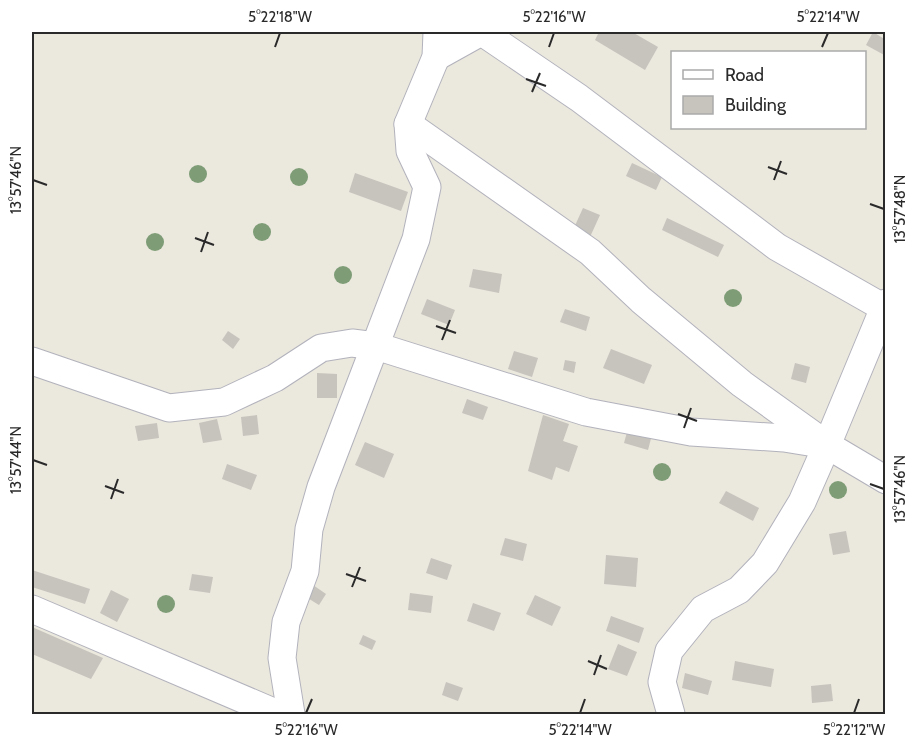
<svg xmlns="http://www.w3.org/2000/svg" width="917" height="746" font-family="Cabin,sans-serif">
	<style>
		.building { fill: #c6c4bd }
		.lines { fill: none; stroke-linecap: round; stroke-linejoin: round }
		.minor-casing { stroke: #b2b2bc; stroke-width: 29 }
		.minor { stroke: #fff; stroke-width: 27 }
		.tree { fill: #7e9d77 }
		.ticks { fill: none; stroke: #2a2a2a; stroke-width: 2 }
		.neatline { fill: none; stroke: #2a2a2a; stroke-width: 2 }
		.ticks-label { font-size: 15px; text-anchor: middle; fill: #2a2a2a }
	</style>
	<rect width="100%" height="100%" fill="#ebe8de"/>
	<g class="building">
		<path d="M599,32h33l26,15 -13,23 -50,-30z"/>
		<path d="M873,32l13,8v16l-20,-11z"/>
		<path d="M632,163l30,14 -6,13 -30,-14z"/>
		<path d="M355,173l53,19 -7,19 -52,-19z"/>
		<path d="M583,208l17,7 -10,22 -17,-7z"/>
		<path d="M667,218l57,27 -6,12 -56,-27z"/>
		<path d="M473,269l29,5 -3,19 -30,-6z"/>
		<path d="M427,299l28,11 -6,15 -28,-11z"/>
		<path d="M565,309l25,8 -4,14 -26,-9z"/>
		<path d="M228,331l12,8 -7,10 -11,-9z"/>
		<path d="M611,349l41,16 -8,19 -41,-16z"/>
		<path d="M514,351l24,7 -6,19 -24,-8z"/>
		<path d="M565,360l11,2 -2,11 -11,-3z"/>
		<path d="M795,363l15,4 -4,16 -15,-4z"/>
		<path d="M317,373l20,1v24h-20z"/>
		<path d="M467,399l21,8 -5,13 -21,-7z"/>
		<path d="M257,415l2,19 -16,2 -2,-19z"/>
		<path d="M543,415l26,9 -6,17 15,5 -9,26 -13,-5 -4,13 -24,-9z"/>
		<path d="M217,419l5,21 -19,3 -4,-20z"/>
		<path d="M157,423l2,15 -21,3 -3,-15z"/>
		<path d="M629,425l24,6 -5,19 -24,-7z"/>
		<path d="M365,442l29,12 -10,24 -29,-13z"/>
		<path d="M227,464l30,11 -6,15 -29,-11z"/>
		<path d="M726,491l33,17 -6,13 -34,-18z"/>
		<path d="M846,531l4,21 -17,3 -4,-21z"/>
		<path d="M505,538l22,6 -4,17 -23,-6z"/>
		<path d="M606,555l32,3 -2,29 -32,-3z"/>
		<path d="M431,558l21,7 -5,15 -21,-7z"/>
		<path d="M32,570l58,19 -5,15 -53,-17z"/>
		<path d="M192,574l21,3 -3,16 -21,-3z"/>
		<path d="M313,585l13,9 -7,11 -13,-8z"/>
		<path d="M111,590l18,9 -12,23 -17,-9z"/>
		<path d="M410,593l23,3 -2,17 -23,-3z"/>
		<path d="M535,595l26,12 -9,19 -26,-12z"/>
		<path d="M473,603l28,10 -7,18 -27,-10z"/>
		<path d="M611,616l33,12 -5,15 -33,-12z"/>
		<path d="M32,627l71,31 -12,21 -59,-25z"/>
		<path d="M363,635l13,6 -4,9 -13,-6z"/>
		<path d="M618,644l19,8 -10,24 -19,-7z"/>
		<path d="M735,661l39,8 -3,18 -39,-7z"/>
		<path d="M685,673l27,8 -4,14 -26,-7z"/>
		<path d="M446,682l17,6 -5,13 -16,-6z"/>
		<path d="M831,684l2,17 -21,2 -1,-17z"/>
	</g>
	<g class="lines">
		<g class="minor-casing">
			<g id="minor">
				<path d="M482,32l97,66 198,149 109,62"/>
				<path d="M436,57l45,-25"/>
				<path d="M408,124l182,128 51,48 101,84 81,58"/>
				<path d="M32,361l137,47 55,-6 51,-24 46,-30 31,-5 24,3 210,66 105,20 93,6 43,7 59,35"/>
				<path d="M32,609l246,105"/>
				<path d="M291,714l-9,-56 4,-36 19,-51 4,-42 12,-42 95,-248 11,-52 -17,-36 -2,-27 28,-67 1,-25"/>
				<path d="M671,714l-9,-32 7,-31 34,-42 36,-19 26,-27 37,-61 25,-57 59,-142"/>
			</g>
		</g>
		<use href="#minor" class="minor"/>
	</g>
	<g class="tree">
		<circle cx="198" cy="174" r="9"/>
		<circle cx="299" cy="177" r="9"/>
		<circle cx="262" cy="232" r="9"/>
		<circle cx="155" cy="242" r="9"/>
		<circle cx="343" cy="275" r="9"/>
		<circle cx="733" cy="298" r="9"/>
		<circle cx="662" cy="472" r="9"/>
		<circle cx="838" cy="490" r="9"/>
		<circle cx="166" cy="604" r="9"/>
	</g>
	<path class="ticks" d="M275,47l5,-14M549,47l5,-14M822,47l6,-14M526,79l20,7M532,92l8,-19M768,167l19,7M33,180l14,5M774,180l7,-19M870,204l14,5M195,238l19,7M201,252l7,-20M436,326l20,7M442,340l8,-20M678,414l19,7M684,428l7,-20M33,460l14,5M870,484l14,5M105,486l19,7M111,499l7,-20M346,574l20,7M352,587l8,-20M588,661l19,8M594,675l7,-20M306,713l6,-14M580,713l5,-14M854,713l5,-14"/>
	<rect width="917" height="746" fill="none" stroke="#ffffff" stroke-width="66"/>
	<rect x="671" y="51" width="195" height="78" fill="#ffffff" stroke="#aaaaaa" stroke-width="1.5"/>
	<rect x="683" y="70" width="30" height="9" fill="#ffffff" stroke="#aaaaaa" stroke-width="1.5"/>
	<text x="725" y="81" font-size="18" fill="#2a2a2a">Road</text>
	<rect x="683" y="96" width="30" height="18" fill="#c6c4bd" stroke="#aaaaaa" stroke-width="1.5"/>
	<text x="725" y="111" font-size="18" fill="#2a2a2a">Building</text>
	<rect x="33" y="33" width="851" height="680" class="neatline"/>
	<g class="ticks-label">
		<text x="280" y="22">5°22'18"W</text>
		<text x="554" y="22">5°22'16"W</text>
		<text x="828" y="22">5°22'14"W</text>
		<text transform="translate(16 180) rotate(-90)" y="5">13°57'46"N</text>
		<text transform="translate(900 209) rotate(-90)" y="5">13°57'48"N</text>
		<text transform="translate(16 460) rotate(-90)" y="5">13°57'44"N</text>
		<text transform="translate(900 489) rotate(-90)" y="5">13°57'46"N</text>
		<text x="306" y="735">5°22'16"W</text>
		<text x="580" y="735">5°22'14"W</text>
		<text x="854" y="735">5°22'12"W</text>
	</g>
</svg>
